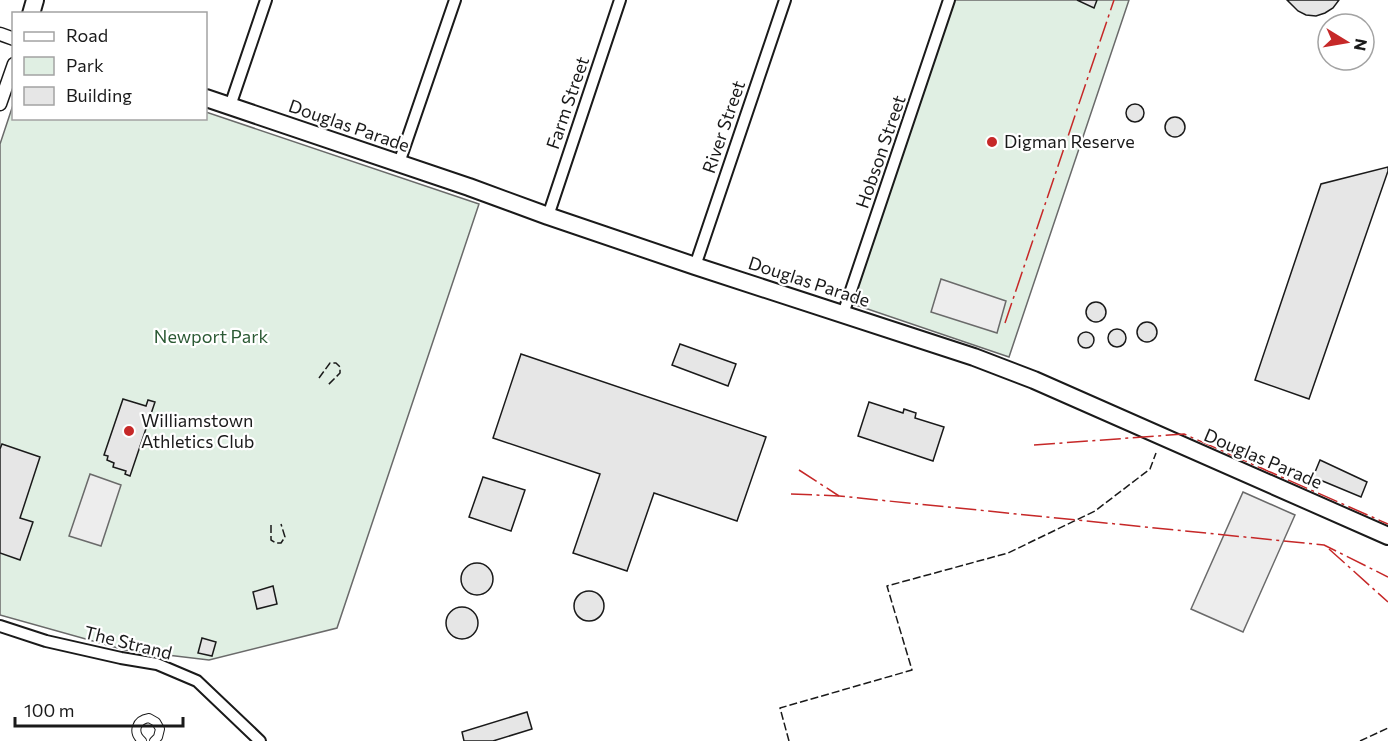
<svg xmlns="http://www.w3.org/2000/svg" width="1388" height="741" font-family="Commissioner,sans-serif">
	<style>
		.green { fill: #e0efe3; stroke: #6a6a6a; stroke-width: 1.5 }
		.parking { fill: #ededed; stroke: #6a6a6a; stroke-width: 1.5 }
		.building { fill: #e6e6e6; stroke: #1a1a1a; stroke-width: 1.5 }
		.lines { fill: none; stroke-linecap: round; stroke-linejoin: round }
		.pedestrian-casing { stroke: #1a1a1a; stroke-width: 10 }
		.minor-casing { stroke: #1a1a1a; stroke-width: 14 }
		.tertiary-casing { stroke: #1a1a1a; stroke-width: 15 }
		.primary-casing { stroke: #1a1a1a; stroke-width: 20 }
		.pedestrian { stroke: #fff; stroke-width: 8 }
		.minor { stroke: #fff; stroke-width: 10 }
		.tertiary { stroke: #fff; stroke-width: 12 }
		.primary { stroke: #fff; stroke-width: 16 }
		.fence { stroke: #1a1a1a; stroke-width: 1.5; stroke-dasharray: 8 3; stroke-linecap: butt }
		.power { stroke: #c62828; stroke-width: 1.5; stroke-dasharray: 21 4.5 3 4.5; stroke-linecap: butt }
		.poi-dot { fill: #c62828; stroke: #fff; stroke-width: 2 }
		.labels { text-anchor: middle; stroke-width: 4.5; stroke-linejoin: round; paint-order: stroke }
		.street-label { font-size: 18px; fill: #1a1a1a; stroke: #fff }
		.poi-label { font-size: 18px; fill: #1a1a1a; stroke: #fff; text-anchor: start }
		.park-label { font-size: 18px; fill: #2b5a34; stroke: #fff }
	</style>
	<rect width="100%" height="100%" fill="#fff"/>
	<g class="green">
		<path d="M949,0h180l-120,357 -162,-55z"/>
		<path d="M13,105l1,13h192v-6l273,92 -142,424 -128,32 -84,-10 -125,-35v-471z"/>
	</g>
	<g class="parking">
		<path d="M941,279l65,22 -9,32 -66,-21z"/>
		<path d="M90,474l31,11 -20,61 -32,-10z"/>
		<path d="M1243,492l52,23 -52,117 -52,-23z"/>
	</g>
	<g class="building">
		<path d="M1077,0h20l-3,8z"/>
		<path d="M1287,0h52l-6,8 -8,5 -9,3 -10,-1 -8,-4z"/>
		<circle cx="1135" cy="113" r="9"/>
		<circle cx="1175" cy="127" r="10"/>
		<path d="M1388,167v4l-79,228 -54,-19 66,-196z"/>
		<circle cx="1096" cy="312" r="10"/>
		<circle cx="1147" cy="332" r="10"/>
		<circle cx="1117" cy="338" r="9"/>
		<circle cx="1086" cy="340" r="8"/>
		<path d="M680,344l56,20 -8,22 -56,-21z"/>
		<path d="M521,354l245,83 -29,84 -83,-28 -27,78 -54,-18 27,-79 -107,-36z"/>
		<path d="M123,399l23,7 2,-6 7,2 -25,74 -5,-2 1,-3 -13,-4 1,-4 -7,-3 1,-4 -4,-1z"/>
		<path d="M869,402l34,11 1,-4 12,4 -1,5 29,9 -11,34 -75,-25z"/>
		<path d="M2,444l38,13 -20,61 13,4 -13,38 -20,-7v-104z"/>
		<path d="M1320,460l47,22 -6,15 -48,-20z"/>
		<path d="M483,477l42,13 -14,41 -42,-14z"/>
		<circle cx="477" cy="579" r="16"/>
		<path d="M273,586l4,18 -20,5 -4,-17z"/>
		<circle cx="589" cy="606" r="15"/>
		<circle cx="462" cy="623" r="16"/>
		<path d="M202,638l14,4 -4,14 -14,-3z"/>
		<path d="M527,712l5,17 -39,12h-29l-2,-9z"/>
	</g>
	<g class="lines">
		<g class="pedestrian-casing">
			<path id="pedestrian" d="M142,741c-10,-9 -6,-21 7,-23l7,4 4,7 -2,8 -4,4"/>
		</g>
		<g class="minor-casing">
			<g id="minor">
				<path d="M230,106l36,-106"/>
				<path d="M399,163l56,-163"/>
				<path d="M548,216l72,-216"/>
				<path d="M695,266l90,-266"/>
				<path d="M843,314l106,-314"/>
				<path d="M0,626l46,15 75,17 36,6 40,17 63,60"/>
			</g>
		</g>
		<g class="tertiary-casing">
			<g id="tertiary">
				<path d="M0,34l14,5"/>
				<path d="M0,104l14,-40"/>
			</g>
		</g>
		<g class="primary-casing">
			<g id="primary">
				<path d="M31,14l4,-14"/>
				<path d="M206,98l263,89 79,29 147,50 279,91 60,23 354,156"/>
			</g>
		</g>
		<use href="#pedestrian" class="pedestrian"/>
		<use href="#minor" class="minor"/>
		<use href="#tertiary" class="tertiary"/>
		<use href="#primary" class="primary"/>
		<g class="fence">
			<path d="M319,378l11,-15h6l4,4v6l-12,12"/>
			<path d="M271,525v15l5,3h5l4,-6 -4,-13"/>
			<path d="M789,741l-9,-33 132,-38 -25,-84 121,-33 87,-42 55,-42 6,-16"/>
			<path d="M1360,741l28,-13"/>
		</g>
		<g class="power">
			<path d="M1005,323l109,-323"/>
			<path d="M1034,445l150,-11 204,90"/>
			<path d="M799,470l40,26"/>
			<path d="M791,494l48,2 485,49 64,32"/>
			<path d="M1329,549l59,53"/>
		</g>
	</g>
	<g class="poi-dot">
		<circle cx="992" cy="142" r="6"/>
		<circle cx="129" cy="431" r="6"/>
	</g>
	<g class="labels">
		<g class="street-label">
			<text transform="translate(568 103) rotate(-71)" y="6">Farm Street</text>
			<text transform="translate(349 126) rotate(19)" y="6">Douglas Parade</text>
			<text transform="translate(724 127) rotate(-71)" y="6">River Street</text>
			<text transform="translate(881 152) rotate(-71)" y="6">Hobson Street</text>
			<text transform="translate(809 282) rotate(18)" y="6">Douglas Parade</text>
			<text transform="translate(1263 459) rotate(23)" y="6">Douglas Parade</text>
			<text transform="translate(128 643) rotate(14)" y="6">The Strand</text>
		</g>
		<g class="poi-label">
			<text x="1004" y="148">Digman Reserve</text>
			<text x="141" y="427">Williamstown<tspan x="141" dy="21">Athletics Club</tspan></text>
		</g>
		<g class="park-label">
			<text x="211" y="343">Newport Park</text>
		</g>
	</g>
	<rect x="12" y="12" width="195" height="108" fill="#ffffff" stroke="#a3a3a3" stroke-width="1.5"/>
	<rect x="24" y="32" width="30" height="9" fill="#ffffff" stroke="#a3a3a3" stroke-width="1.5"/>
	<text x="66" y="42" font-size="18" fill="#1a1a1a">Road</text>
	<rect x="24" y="57" width="30" height="18" fill="#e0efe3" stroke="#a3a3a3" stroke-width="1.5"/>
	<text x="66" y="72" font-size="18" fill="#1a1a1a">Park</text>
	<rect x="24" y="87" width="30" height="18" fill="#e6e6e6" stroke="#a3a3a3" stroke-width="1.5"/>
	<text x="66" y="102" font-size="18" fill="#1a1a1a">Building</text>
	<g transform="translate(1346 42) rotate(101)"><circle r="28" fill="#ffffff" stroke="#a3a3a3" stroke-width="1.5"/>
	<path d="M0-4.5L10 22L0 15L-10 22Z" fill="#c62828"/>
	<text y="-9" font-size="16" font-weight="bold" text-anchor="middle" fill="#1a1a1a">N</text>
	</g>
	<path d="M15 717v9h168v-9" fill="none" stroke="#1a1a1a" stroke-width="3"/>
	<text x="24" y="717" font-size="18" fill="#1a1a1a" stroke="#ffffff" stroke-width="4.5" paint-order="stroke">100 m</text>
</svg>
